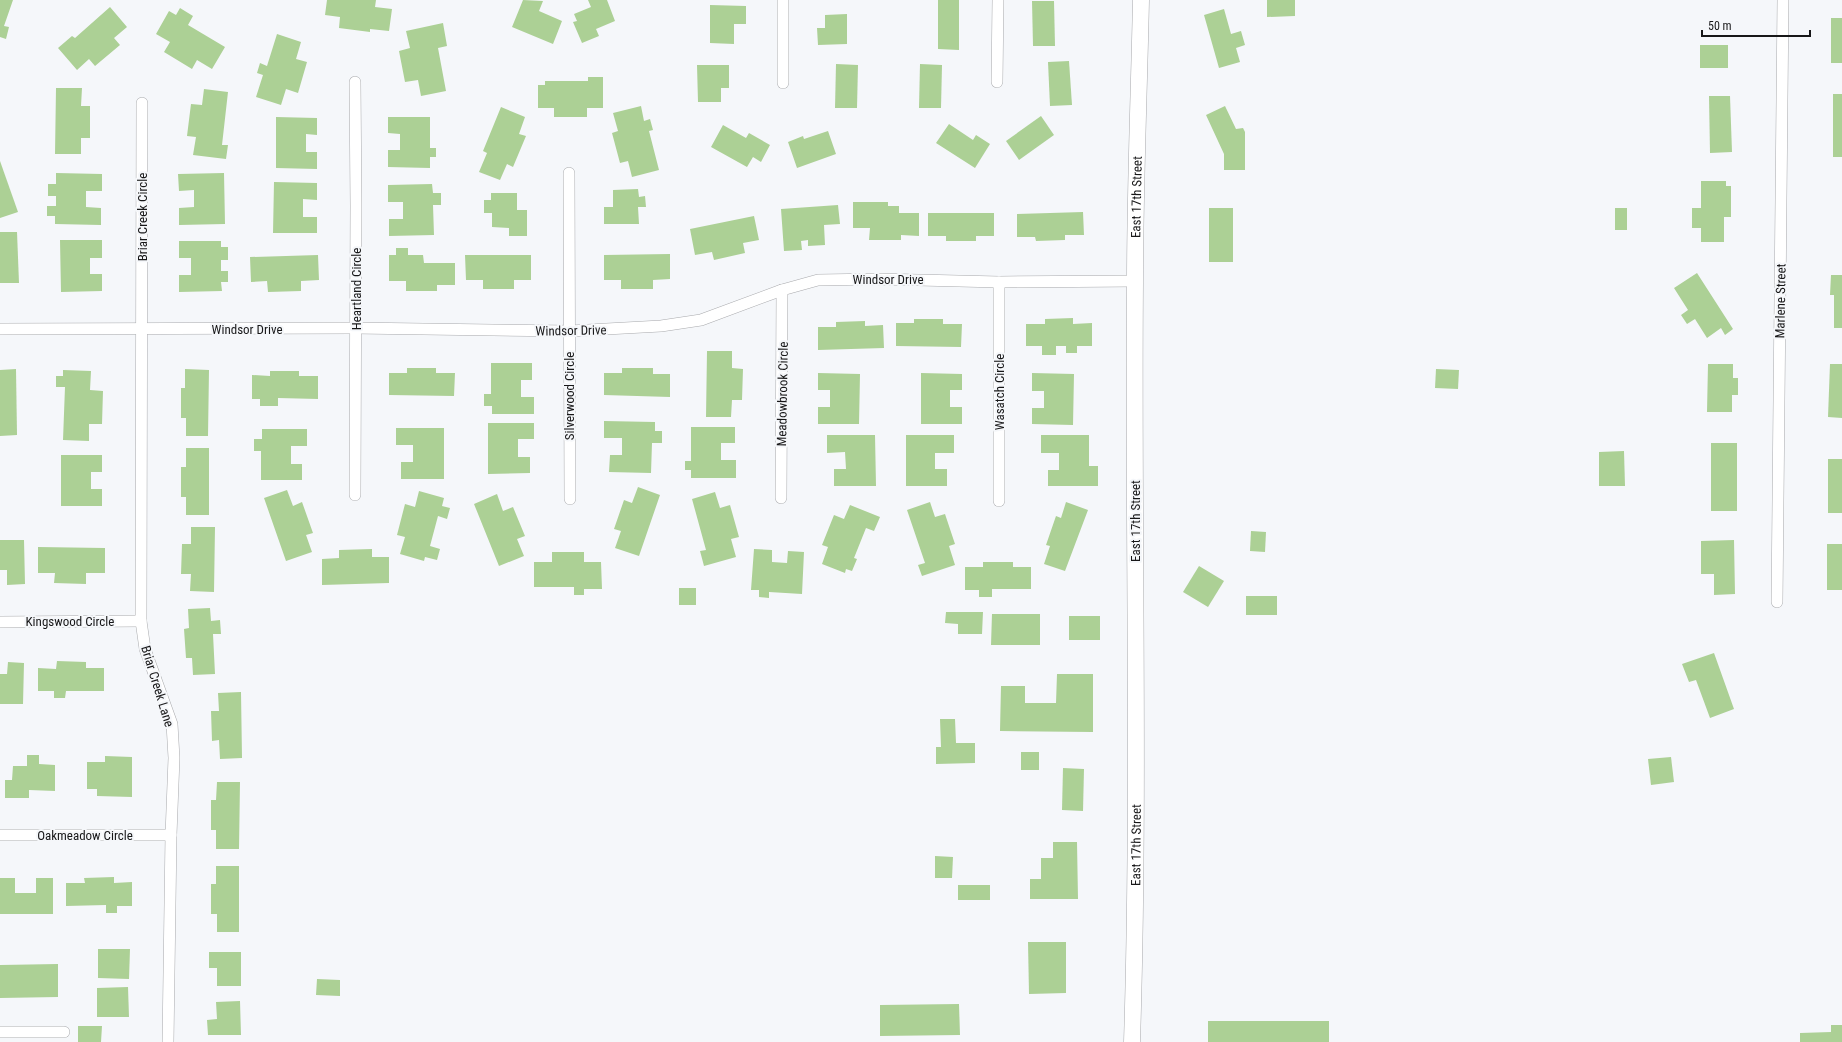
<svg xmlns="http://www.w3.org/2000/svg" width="1842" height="1042" font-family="'Roboto Condensed',sans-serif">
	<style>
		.building { fill: #acd095 }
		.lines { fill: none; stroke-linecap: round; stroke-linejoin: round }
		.street-casing { stroke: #a9aaad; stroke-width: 12 }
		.secondary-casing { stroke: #a9aaad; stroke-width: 17 }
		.street { stroke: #fff; stroke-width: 11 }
		.secondary { stroke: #fff; stroke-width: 16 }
		.labels { text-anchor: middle; stroke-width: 4; stroke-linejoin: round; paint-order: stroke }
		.street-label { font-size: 13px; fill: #171718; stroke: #f5f7fa }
	</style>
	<rect width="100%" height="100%" fill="#f5f7fa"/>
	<g class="building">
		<path d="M0,0h13l-9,26 5,1 -3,12 -6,-2z"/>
		<path d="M327,0h49l-1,7 17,2 -3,22 -19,-2v3l-31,-4 1,-11 -15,-2z"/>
		<path d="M523,0l20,1 -4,10 23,10 -9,23 -41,-17z"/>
		<path d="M588,0h19l8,21 -19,8 3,7 -17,7 -9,-21 4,-1 -3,-7 17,-7z"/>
		<path d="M938,0h21v50l-21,-1z"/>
		<path d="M1267,0h28v16l-28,1z"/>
		<path d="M1032,1h22l1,45h-22z"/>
		<path d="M710,5l36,1v18h-12v20l-24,-1z"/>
		<path d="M110,7l17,20 -13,11 6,7 -25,21 -6,-7 -12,11 -19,-22 14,-12 3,2z"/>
		<path d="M180,8l13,8 -5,9 37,22 -13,22 -15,-9 -5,9 -28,-17 6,-10 -14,-8 13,-23 7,4z"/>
		<path d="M1224,9l7,25 10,-3 4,14 -9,3 4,14 -21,6 -15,-53z"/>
		<path d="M847,14v30l-29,1 -1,-17h8v-13z"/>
		<rect x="1831" y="18" width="11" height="45"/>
		<path d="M443,23l4,23 -9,2 8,43 -25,5 -3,-16 -13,2 -6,-31 11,-3 -4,-17z"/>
		<path d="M277,34l24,8 -5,17 11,3 -9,31 -12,-4 -5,16 -25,-8 7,-22 -6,-2 3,-10 7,3z"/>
		<rect x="1700" y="45" width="28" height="23"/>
		<path d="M1069,61l3,44 -22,1 -2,-44z"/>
		<path d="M836,64l22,1 -1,43h-22z"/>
		<path d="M920,64l22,1 -1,43h-22z"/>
		<path d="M697,65h32v23h-8v14h-23z"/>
		<path d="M588,77h15v31h-16v9h-33v-9h-16v-23h7v-4h43z"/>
		<path d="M56,88h26l-1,18h9v32h-9v16h-26z"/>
		<path d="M204,89l24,3 -6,53h6l-2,14 -33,-4 3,-18 -9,-1 4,-32 11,1z"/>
		<rect x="1833" y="94" width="9" height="63"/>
		<path d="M1709,96h21l2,56 -22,1z"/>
		<path d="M641,106l3,15 6,-2 3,11 -4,1 10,39 -27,7 -4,-16 -8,2 -8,-30 6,-2 -5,-18z"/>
		<path d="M1225,106l11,23 7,-1 2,4v38h-21v-16l-18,-39z"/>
		<path d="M501,107l24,10 -6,17 7,2 -13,31 -6,-3 -7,16 -21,-8 8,-19 -4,-2z"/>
		<path d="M1041,116l13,19 -35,25 -13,-19z"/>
		<path d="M276,117l41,1v17l-11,-1v18h11v17l-41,-1z"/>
		<path d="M388,117h42v31h6v9h-6v11l-42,-1v-17h12v-16l-12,-1z"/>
		<path d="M949,124l24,16 3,-5 14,9 -15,24 -39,-25z"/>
		<path d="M723,125l23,13 3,-5 21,12 -9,17 -8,-5 -6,10 -36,-20z"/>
		<path d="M828,131l8,23 -39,14 -9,-26 15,-6 1,3z"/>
		<path d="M0,161l18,51 -18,6z"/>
		<path d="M56,173l46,1v17h-16v16l15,1v17l-46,-1v-8h-8v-10h9v-10h-8v-12h8z"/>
		<path d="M224,173l1,51 -46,1v-17l15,-1v-17l-15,1 -1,-17z"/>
		<path d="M1701,181h25v5h5v31h-7v25h-23v-14h-9v-20h9z"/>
		<path d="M274,182l43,1v17l-14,-1v18h14v16h-44z"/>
		<path d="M432,184l1,9h8v12h-8l1,30 -45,1v-17h14v-17h-15v-17z"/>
		<path d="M638,189l1,8 6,-1 1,11h-8l1,17h-35v-17h9v-17z"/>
		<path d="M491,193h26v17h10v26h-18v-8l-17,-1v-14h-8v-13h7z"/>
		<path d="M853,202h35v4h11v7h20v23l-18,-1v5h-32l1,-12h-17z"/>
		<path d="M838,205l2,19 -16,1 1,20 -17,1v-6l-7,1 1,9 -18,1 -3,-42z"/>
		<rect x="1209" y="208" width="24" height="54"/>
		<rect x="1615" y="208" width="12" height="22"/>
		<path d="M1083,212l1,23h-19v5l-29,1 -1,-4h-18v-23z"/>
		<path d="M928,213h66v23h-18v5h-30v-5h-18z"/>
		<path d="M754,216l5,24 -16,3 2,10 -31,7 -2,-8 -17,3 -5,-26z"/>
		<path d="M0,232h17l2,51h-19z"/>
		<path d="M60,240h42v18h-12v16h12v17l-41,1z"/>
		<path d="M179,241h42v6h7v13h-7v11h7v11h-7l1,9 -43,1v-17h12v-17h-12z"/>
		<path d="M396,248h12v7h15l1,8h31v22h-18v6h-31v-10h-17v-26h7z"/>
		<path d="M670,254v25l-17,1v9h-32v-9h-17v-25z"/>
		<path d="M318,255l1,25 -18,1v10l-33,1 -1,-11 -16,1 -1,-25z"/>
		<path d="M465,255h66v25h-17v9h-31v-9h-17z"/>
		<path d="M1697,273l36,56 -8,6 -4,-7 -14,10 -12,-19 -8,5 -6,-9 7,-5 -14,-22z"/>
		<path d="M1831,275h11v53h-8v-33h-4z"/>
		<path d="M1073,318v6l19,-1v23h-15v7h-11v-7h-10v9h-14v-9h-16v-22h19v-5z"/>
		<path d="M914,319h29v5h19l-1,23 -65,-1v-23h18z"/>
		<path d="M865,321v5l18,-1 1,23 -66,2v-23h18v-5z"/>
		<path d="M707,351h25v17l11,1 -1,31h-10l-1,17h-25z"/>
		<path d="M491,363h41v17h-11v17h13v17h-42v-8h-8v-12h7z"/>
		<path d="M1708,364h25v14h5v17h-6v17h-25z"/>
		<path d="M1830,364h12v54l-14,-1z"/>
		<path d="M407,368h29v5h19l-1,23 -65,-1v-22h18z"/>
		<path d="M622,368h31v6h17v23l-66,-2v-22h18z"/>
		<path d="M16,369l1,66 -17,1v-66z"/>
		<path d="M185,369l24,1 -1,66h-22v-18h-5v-30h4z"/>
		<path d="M1436,369l23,1 -1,19 -23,-1z"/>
		<path d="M63,370l28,1 -1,19 13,1 -1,33h-13v17l-26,-1 2,-53h-9v-11h7z"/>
		<path d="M270,371h29v5h19v23l-40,-1v8h-18v-7h-8v-24l18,1z"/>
		<path d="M818,373l42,1 -1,50h-41v-17h12v-17h-12z"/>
		<path d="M921,373l41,1v16h-12v17h12v17h-41z"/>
		<path d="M1032,373l42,1 -1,51 -41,-1v-16h12v-17h-12z"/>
		<path d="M604,421l51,1v9h7v12h-10l-1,30 -42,-1 1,-17h12v-17h-18z"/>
		<path d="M488,423h46v16h-16v18h12v16l-42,1z"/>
		<path d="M691,427h44v16h-14v17h15v18h-45v-8h-6v-9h6z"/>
		<path d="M396,428h48v51h-43v-17h12v-17h-17z"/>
		<path d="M262,429h45v17h-16v18h11v16h-41v-29h-7v-12h8z"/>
		<path d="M827,435h48l1,51h-42v-17h12l-1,-17 -18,1z"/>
		<path d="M906,435h48v18h-19v16h12v17h-41z"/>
		<path d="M1041,435h48v31h9v20h-50v-16h11v-17h-18z"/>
		<rect x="1711" y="443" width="26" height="68"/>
		<path d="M186,448h23v67h-23v-18h-5v-30h5z"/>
		<path d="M1624,451l1,35h-26v-34z"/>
		<path d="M61,455h41v17h-11v17h11v17h-41z"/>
		<rect x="1828" y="459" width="14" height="54"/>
		<path d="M638,487l22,8 -21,61 -24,-8 6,-17 -7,-2 10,-29 8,3z"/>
		<path d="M287,490l6,16 9,-4 11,31 -7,2 6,17 -26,9 -22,-63z"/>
		<path d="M419,491l25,7 -2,8 8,2 -3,11 -9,-3 -8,30 10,3 -3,11 -12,-3 -1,4 -24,-7 5,-17 -8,-2 8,-31 10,3z"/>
		<path d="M715,492l5,16 10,-3 9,32 -8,2 5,18 -32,9 -4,-15 6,-1 -14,-51z"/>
		<path d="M497,494l6,17 10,-4 12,29 -8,3 7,17 -25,10 -25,-62z"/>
		<path d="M930,502l5,15 10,-3 10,30 -6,2 6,19 -33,11 -4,-11 7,-2 -18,-53z"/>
		<path d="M1066,502l22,8 -23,61 -21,-7 6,-18 -4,-1 10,-29 5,2z"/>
		<path d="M850,505l30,12 -6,14 -8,-3 -12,30 3,1 -5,12 -6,-2 -1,4 -23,-9 6,-17 -6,-2 12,-30 10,4z"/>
		<path d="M191,527h24l-1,65 -24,-1 1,-17h-10l1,-30h9z"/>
		<path d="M1251,531l15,1 -1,20 -15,-1z"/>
		<path d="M0,540h24l1,44 -18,1v-15h-7z"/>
		<path d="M1734,540l1,54 -21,1v-21h-13v-33z"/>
		<rect x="1827" y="544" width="15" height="46"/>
		<path d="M38,547l67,1v25h-19v11l-32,-1 1,-10h-17z"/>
		<path d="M372,549v8h17v26l-67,2v-26l17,-1v-8z"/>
		<path d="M754,549l18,1v12l15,1 1,-12 16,1 -2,42 -33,-2v6l-10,-1v-7h-8z"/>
		<path d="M552,552h32v10h17l1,27h-18v6h-10v-8h-40v-25h18z"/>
		<path d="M983,562h30v5h18v22h-39v8h-13v-7h-14v-23h18z"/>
		<path d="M1199,566l25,15 -16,26 -25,-15z"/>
		<rect x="679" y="588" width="17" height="17"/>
		<rect x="1246" y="596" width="31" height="19"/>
		<path d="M210,608l1,13 9,-1 1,14h-8l2,40 -22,1 -1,-17h-6l-2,-29 5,-1 -1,-19z"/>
		<path d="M946,612h37l-1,22h-24v-10l-13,-1z"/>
		<path d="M992,614h48v31h-49z"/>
		<rect x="1069" y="616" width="31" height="24"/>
		<path d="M1714,653l20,56 -24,9 -14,-38 -7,2 -7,-18z"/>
		<path d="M57,661l29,1v6h18v23h-38l-1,7h-11v-7h-16v-23l18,1z"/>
		<path d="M8,662l16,1 -1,41h-23v-30h7z"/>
		<path d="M1057,674h36v58l-93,-1 1,-45h24v17h31z"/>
		<path d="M241,692l1,66 -22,1 -1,-19 -7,1 -1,-30h8l-1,-18z"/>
		<path d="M940,719h15l1,24h19v20l-39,1v-17h5z"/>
		<rect x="1021" y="752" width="18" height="18"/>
		<path d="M27,755h12v9l16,1v26l-26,-1v8h-24v-18h7l1,-14h14z"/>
		<path d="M105,756l27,1v40l-35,-1v-7h-10v-27h18z"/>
		<path d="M1671,757l3,25 -23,3 -3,-26z"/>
		<path d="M1063,768l21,1 -1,42 -21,-1z"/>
		<path d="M217,782h23l-1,67h-23v-19h-5v-30h5z"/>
		<path d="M1053,842h24l1,57h-48v-20h11v-21h12z"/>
		<path d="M935,856l18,1 -1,21h-17z"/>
		<path d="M216,866h23v66h-22v-18h-6v-30h5z"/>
		<path d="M114,877v6l18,-1v24h-15v7h-11v-8l-40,1v-23h19l-1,-5z"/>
		<path d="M0,878h15v15h21v-15h17v36h-53z"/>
		<rect x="958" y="885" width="32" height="15"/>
		<path d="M1028,942h38v51l-37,1z"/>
		<path d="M98,949h32l-1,30 -31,-1z"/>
		<path d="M209,952h32v34h-24v-18h-8z"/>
		<path d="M58,964v33l-58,1v-33z"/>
		<path d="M317,979l23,1v16l-24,-1z"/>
		<path d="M128,987l1,30h-32v-29z"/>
		<path d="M240,1001l1,34h-33l-1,-15 10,-1 -1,-17z"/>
		<path d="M959,1004l1,31 -80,1v-31z"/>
		<rect x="1208" y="1021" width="121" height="21"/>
		<path d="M1831,1025h11v17h-42v-9l31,-1z"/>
		<path d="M78,1026h24l-1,16h-23z"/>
	</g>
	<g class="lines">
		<g class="street-casing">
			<g id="street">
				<path d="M355,82l1,124 -1,289"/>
				<path d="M997,82l1,-82"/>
				<path d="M783,83v-83"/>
				<path d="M142,103l-1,518 4,28 27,75 2,34 -3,77 -3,207"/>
				<path d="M569,173l1,326"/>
				<path d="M999,282v219"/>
				<path d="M0,329l355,-1 215,3 91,-5 40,-6 81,-30 36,-10 60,-1 121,3 136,-1"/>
				<path d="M781,498l1,-208"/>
				<path d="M1777,602l6,-602"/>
				<path d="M0,622l141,-1"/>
				<path d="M0,835h171"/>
				<path d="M0,1032h64"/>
			</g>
		</g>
		<g class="secondary-casing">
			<g id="secondary">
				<path id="s1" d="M1132,1042c8,-253 1,-506 3,-759 0,-94 4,-189 6,-283"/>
			</g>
		</g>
		<use href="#street" class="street"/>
		<use href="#secondary" class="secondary"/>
	</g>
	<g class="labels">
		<g class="street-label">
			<text dy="5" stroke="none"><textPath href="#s1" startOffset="845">East 17th Street</textPath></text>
			<text transform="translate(142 217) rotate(-90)" y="5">Briar Creek Circle</text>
			<text x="888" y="284">Windsor Drive</text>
			<text transform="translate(356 289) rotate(-90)" y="5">Heartland Circle</text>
			<text transform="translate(1780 301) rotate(-89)" y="5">Marlene Street</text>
			<text x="247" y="334">Windsor Drive</text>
			<text transform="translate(571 330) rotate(-1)" y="5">Windsor Drive</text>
			<text transform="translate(999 392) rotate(-90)" y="5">Wasatch Circle</text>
			<text transform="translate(782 394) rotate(-89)" y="5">Meadowbrook Circle</text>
			<text transform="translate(569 396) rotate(-90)" y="5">Silverwood Circle</text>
			<text transform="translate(1135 521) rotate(-90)" y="5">East 17th Street</text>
			<text x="70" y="626">Kingswood Circle</text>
			<text transform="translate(158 686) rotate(73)" y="5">Briar Creek Lane</text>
			<text x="85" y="840">Oakmeadow Circle</text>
			<text dy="5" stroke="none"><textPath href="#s1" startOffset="197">East 17th Street</textPath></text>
		</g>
	</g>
	<path d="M1702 30v6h108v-6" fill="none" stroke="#171718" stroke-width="2"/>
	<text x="1708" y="30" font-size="12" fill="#171718" stroke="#f5f7fa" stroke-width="3" paint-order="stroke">50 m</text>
</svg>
